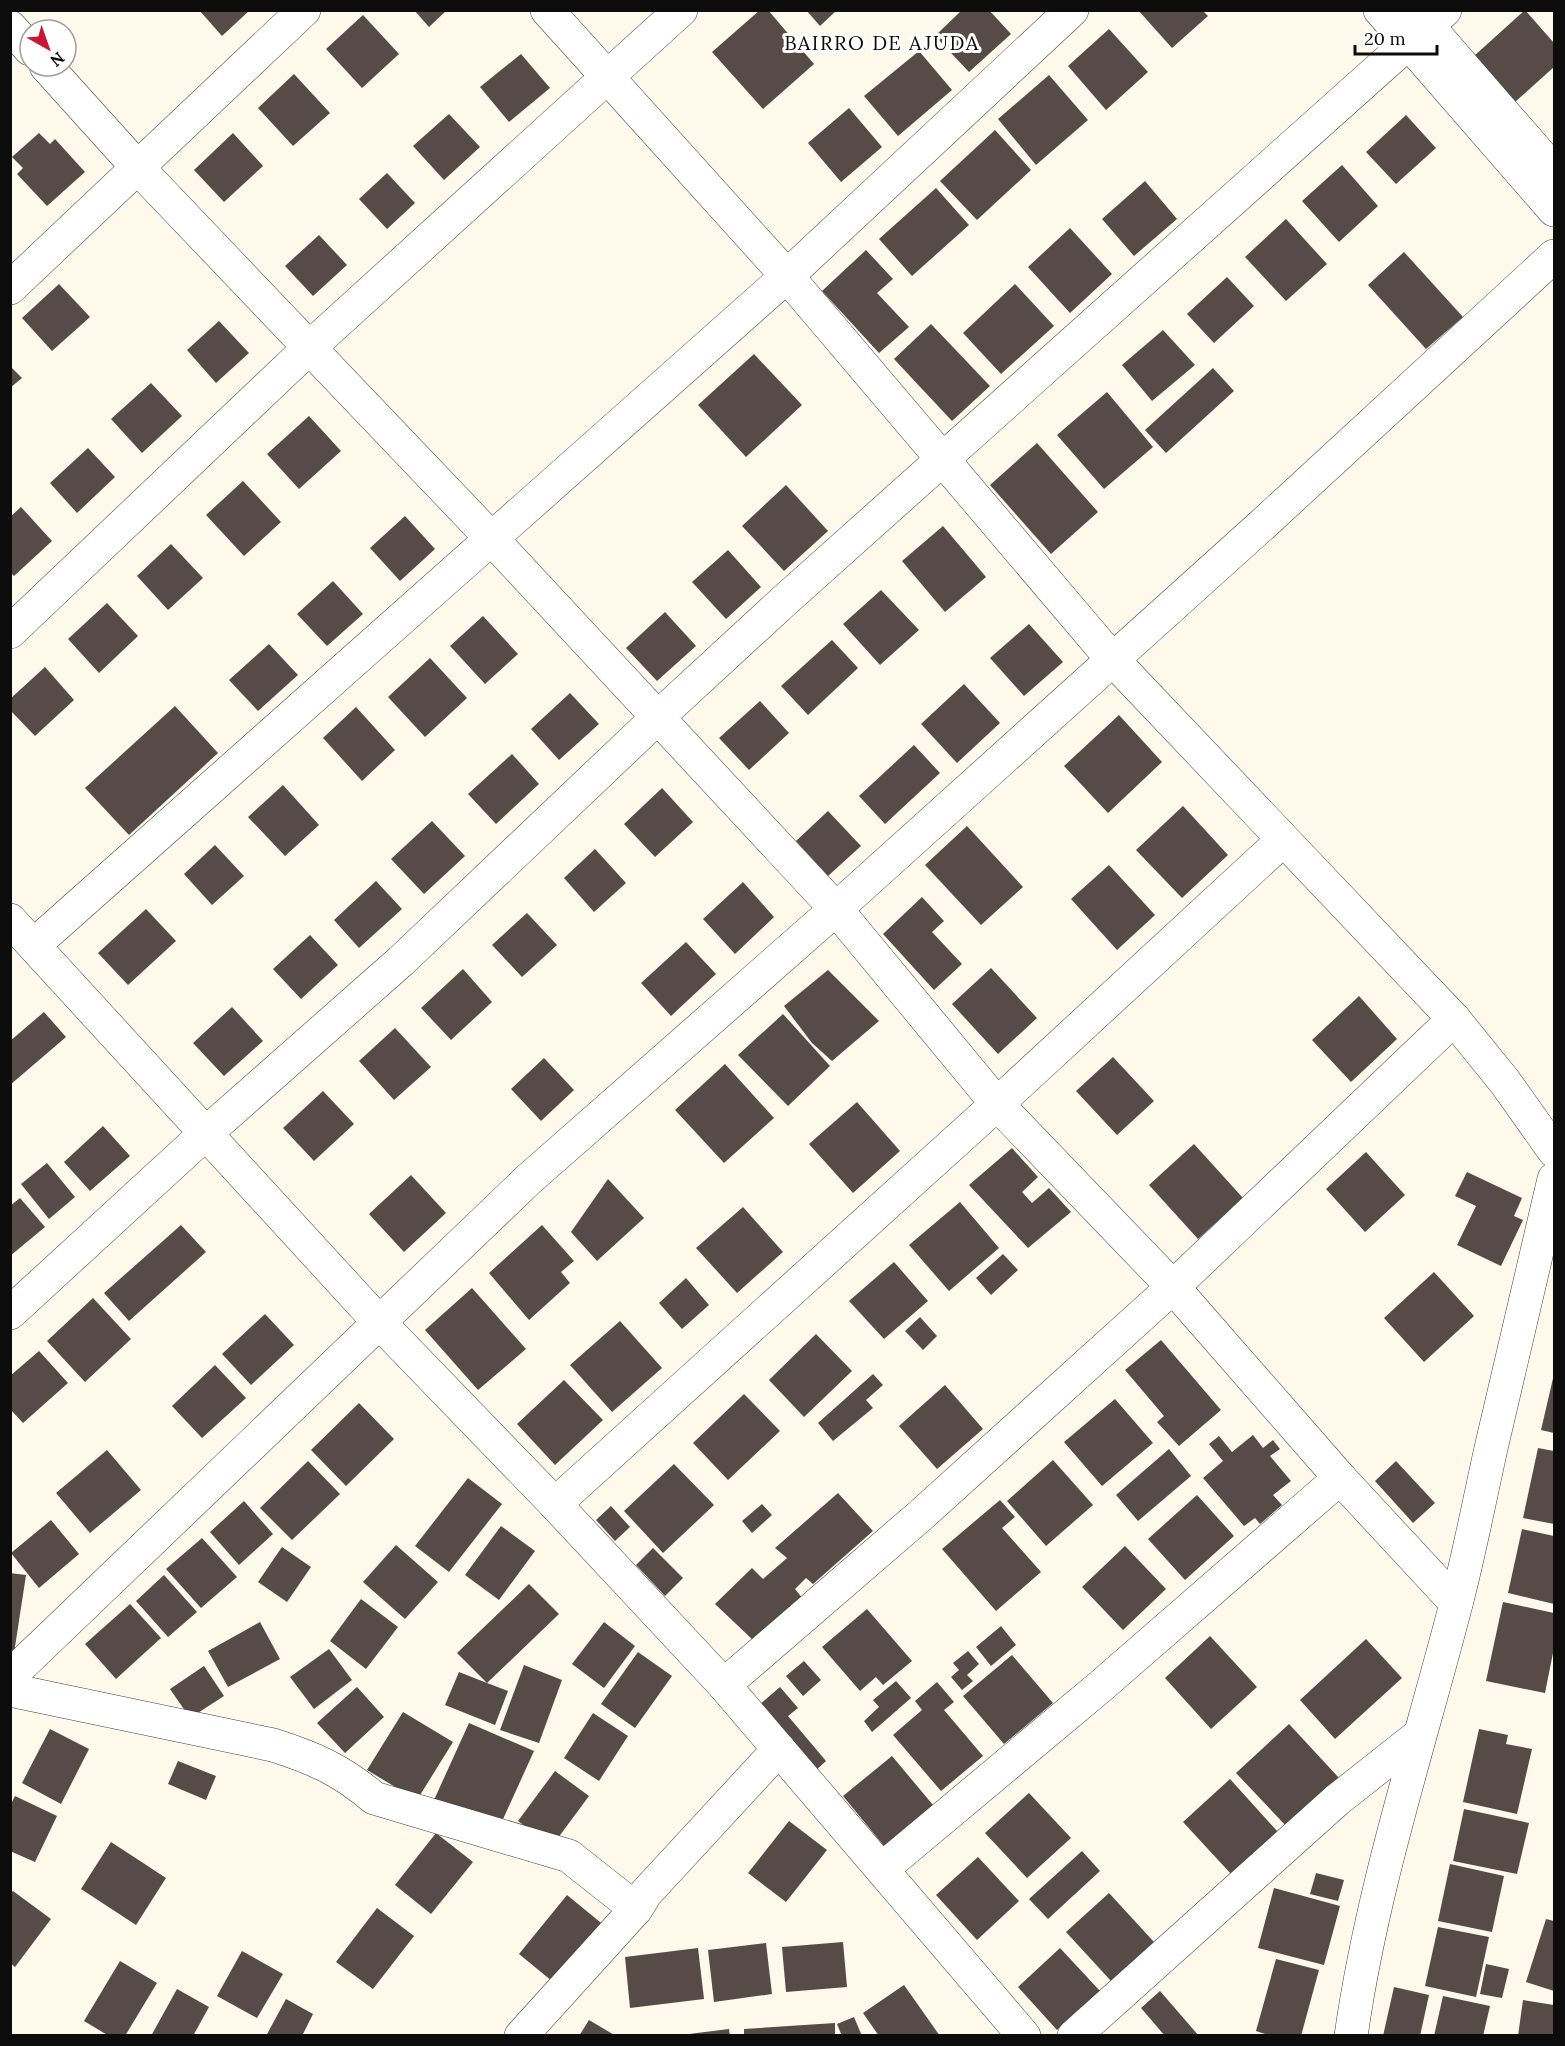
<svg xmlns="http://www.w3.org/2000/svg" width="1565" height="2046" font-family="Lora,serif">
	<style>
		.building { fill: #564b47 }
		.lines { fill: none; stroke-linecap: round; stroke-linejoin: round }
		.minor-casing { stroke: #3f3f3f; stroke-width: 34 }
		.minor { stroke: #fff; stroke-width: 33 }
		.labels { text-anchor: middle; stroke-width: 6; stroke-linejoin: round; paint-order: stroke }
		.neighbourhood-label { font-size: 20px; letter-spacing: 1.5px; fill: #0c0c0c; stroke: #fff }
	</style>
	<rect width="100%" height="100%" fill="#fff9eb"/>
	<g class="building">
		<path d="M199,10h51l-28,26z"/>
		<path d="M414,10h33l-18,17z"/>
		<path d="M760,10h8l46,54 -51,45 -51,-57z"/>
		<path d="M806,10h31l-17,16z"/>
		<path d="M962,10h27l22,24 -42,38 -34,-36z"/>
		<path d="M1138,10h64l6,6 -36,32z"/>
		<path d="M1525,10l29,33v24l-39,35 -41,-46z"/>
		<path d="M363,15l36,39 -37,34 -36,-39z"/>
		<path d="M1109,29l39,43 -42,38 -38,-44z"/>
		<path d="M919,51l33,39 -54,46 -34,-40z"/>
		<path d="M521,54l29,34 -41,34 -29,-35z"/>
		<path d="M294,74l36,39 -37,33 -35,-38z"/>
		<path d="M1049,75l39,45 -52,45 -38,-46z"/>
		<path d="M849,108l33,39 -41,35 -33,-39z"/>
		<path d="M449,114l31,33 -36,33 -31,-34z"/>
		<path d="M1406,115l30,33 -40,36 -30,-32z"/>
		<path d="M995,130l36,40 -54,50 -37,-39z"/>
		<path d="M39,133l11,11 5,-5 30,33 -38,34 -30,-32 6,-6 -11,-11z"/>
		<path d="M233,133l30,33 -39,36 -30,-32z"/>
		<path d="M1342,165l36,41 -39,36 -37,-41z"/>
		<path d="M387,173l28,30 -28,26 -28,-30z"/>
		<path d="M1145,181l32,38 -43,37 -32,-37z"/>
		<path d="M936,188l33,37 -57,51 -33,-37z"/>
		<path d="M1286,219l41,45 -41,37 -41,-44z"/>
		<path d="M1070,228l42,46 -42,39 -42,-46z"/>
		<path d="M319,235l28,30 -34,31 -28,-30z"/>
		<path d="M866,250l27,29 -16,14 32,34 -30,26 -57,-62z"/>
		<path d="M1404,252l59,65 -37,32 -58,-64z"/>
		<path d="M1227,277l27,29 -40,37 -27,-29z"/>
		<path d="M59,284l31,33 -38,34 -30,-33z"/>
		<path d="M1015,284l39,42 -53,48 -38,-41z"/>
		<path d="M219,321l30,32 -33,30 -29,-33z"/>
		<path d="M931,324l59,62 -38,35 -58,-62z"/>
		<path d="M1163,330l32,35 -43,36 -30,-36z"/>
		<path d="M754,354l48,51 -56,52 -48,-52z"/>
		<path d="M10,366l12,12 -12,10z"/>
		<path d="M1213,368l21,23 -68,62 -21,-23z"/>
		<path d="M151,383l31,33 -40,37 -31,-34z"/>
		<path d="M1107,392l46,55 -49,42 -47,-54z"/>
		<path d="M309,416l32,35 -42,38 -32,-35z"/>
		<path d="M1037,443l61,69 -47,42 -61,-69z"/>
		<path d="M88,448l27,29 -38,36 -27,-30z"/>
		<path d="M243,481l38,41 -37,34 -38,-41z"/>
		<path d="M786,485l42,46 -44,40 -42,-45z"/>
		<path d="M21,507l31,34 -38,35 -4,-4v-55z"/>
		<path d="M405,516l30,33 -35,32 -30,-33z"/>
		<path d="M943,526l43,51 -41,35 -43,-51z"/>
		<path d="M171,544l32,34 -35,32 -31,-34z"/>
		<path d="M728,550l33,37 -35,32 -34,-37z"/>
		<path d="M333,581l30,33 -36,32 -30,-32z"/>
		<path d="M881,590l38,40 -39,35 -37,-41z"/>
		<path d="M107,603l31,33 -39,37 -31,-34z"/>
		<path d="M665,612l31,34 -39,35 -31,-33z"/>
		<path d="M483,616l35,38 -33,30 -35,-38z"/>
		<path d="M1029,624l34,38 -39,34 -34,-38z"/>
		<path d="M832,640l26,28 -50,47 -27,-29z"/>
		<path d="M269,644l29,31 -40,36 -29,-31z"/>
		<path d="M430,658l37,40 -42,39 -37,-40z"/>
		<path d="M45,667l29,33 -39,36 -25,-26v-11z"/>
		<path d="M964,684l36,39 -43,40 -36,-39z"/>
		<path d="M570,693l29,31 -40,36 -28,-31z"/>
		<path d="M760,701l29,32 -40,37 -30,-32z"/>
		<path d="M175,706l43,47 -89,82 -44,-47z"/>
		<path d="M356,707l39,43 -33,31 -39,-43z"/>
		<path d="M1119,715l43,47 -54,51 -44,-47z"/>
		<path d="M914,745l26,28 -55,51 -26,-28z"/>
		<path d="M512,754l27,30 -43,40 -28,-30z"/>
		<path d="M283,785l36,40 -34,31 -37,-39z"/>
		<path d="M662,788l31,34 -38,35 -31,-33z"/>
		<path d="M1183,806l45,49 -46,43 -46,-48z"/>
		<path d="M828,811l33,35 -33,30 -32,-35z"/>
		<path d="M432,821l33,35 -41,38 -33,-35z"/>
		<path d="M967,826l56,61 -42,38 -56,-60z"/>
		<path d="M215,845l29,31 -32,29 -28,-31z"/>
		<path d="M595,849l31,34 -32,29 -30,-34z"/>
		<path d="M1109,865l46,50 -38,35 -46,-51z"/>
		<path d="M376,881l26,28 -43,39 -25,-28z"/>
		<path d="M743,882l31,35 -39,37 -32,-35z"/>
		<path d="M922,897l22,24 -12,11 30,32 -28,26 -51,-56z"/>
		<path d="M146,909l30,32 -48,44 -30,-32z"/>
		<path d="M527,913l30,32 -35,32 -30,-32z"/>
		<path d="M310,935l28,30 -37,34 -28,-30z"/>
		<path d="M686,942l30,32 -45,42 -30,-33z"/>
		<path d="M991,968l46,50 -39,36 -46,-50z"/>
		<path d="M463,969l29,33 -41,38 -30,-32z"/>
		<path d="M828,970l51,51 -47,40 -20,-18 -28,-37z"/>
		<path d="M1359,996l38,43 -46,43 -39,-42z"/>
		<path d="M232,1007l31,34 -39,35 -31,-33z"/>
		<path d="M44,1012l22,25 -56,48v-44z"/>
		<path d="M783,1014l47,52 -42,40 -50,-51z"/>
		<path d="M395,1028l36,39 -37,33 -35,-39z"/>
		<path d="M1113,1057l41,44 -37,34 -41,-44z"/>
		<path d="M544,1058l30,32 -33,31 -30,-32z"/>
		<path d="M725,1064l49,54 -50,45 -49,-53z"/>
		<path d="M323,1091l31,33 -40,37 -31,-33z"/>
		<path d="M857,1102l43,49 -47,42 -44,-49z"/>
		<path d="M103,1126l27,30 -40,35 -26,-29z"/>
		<path d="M1194,1144l49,54 -45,41 -49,-54z"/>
		<path d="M1012,1148l26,29 -16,15 10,11 17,-15 22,24 -43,36 -59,-63z"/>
		<path d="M1366,1152l39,43 -40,37 -39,-43z"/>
		<path d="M47,1163l28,34 -26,22 -28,-35z"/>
		<path d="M1467,1172l55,26 -8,18 9,4 -22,46 -44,-21 19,-39 -21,-10z"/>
		<path d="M411,1175l35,38 -42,39 -35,-38z"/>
		<path d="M608,1179l36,39 -47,43 -26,-29z"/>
		<path d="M20,1198l25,29 -35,29v-50z"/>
		<path d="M960,1202l39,46 -50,43 -40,-46z"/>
		<path d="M743,1207l40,45 -46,41 -41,-45z"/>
		<path d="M181,1225l25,27 -77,69 -25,-28z"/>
		<path d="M542,1225l32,36 -13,11 9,11 -41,37 -40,-47z"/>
		<path d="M1003,1254l15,16 -27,25 -15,-17z"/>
		<path d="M894,1262l34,39 -44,38 -35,-38z"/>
		<path d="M1434,1272l40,44 -50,46 -40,-44z"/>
		<path d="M686,1278l23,27 -27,24 -23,-26z"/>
		<path d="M472,1288l54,61 -48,41 -53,-60z"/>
		<path d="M93,1298l38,41 -46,43 -38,-41z"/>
		<path d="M265,1314l29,31 -43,40 -29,-31z"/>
		<path d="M920,1317l17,19 -14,14 -18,-19z"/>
		<path d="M620,1321l42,47 -50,44 -42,-47z"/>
		<path d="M816,1334l36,37 -48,46 -35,-37z"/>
		<path d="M1161,1340l60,70 -42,36 -22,-24 7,-6 -39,-46z"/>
		<path d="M39,1351l29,32 -45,40 -13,-14v-33z"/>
		<path d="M215,1365l31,33 -44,40 -30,-32z"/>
		<path d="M873,1374l10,11 -17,15 7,8 -40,33 -15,-18z"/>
		<path d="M1554,1374v59l-13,-3z"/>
		<path d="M564,1380l39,40 -48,45 -38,-41z"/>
		<path d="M945,1385l38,44 -46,40 -38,-43z"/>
		<path d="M744,1394l36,37 -52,49 -35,-37z"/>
		<path d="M1115,1399l38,44 -51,43 -38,-44z"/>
		<path d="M359,1403l35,36 -48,47 -35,-36z"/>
		<path d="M1253,1435l10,13 10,-8 7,9 -10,7 21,25 -18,14 9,10 -22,19 -5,-6 -11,8 -41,-48 20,-17 -14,-17 10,-8 13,16z"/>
		<path d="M1538,1448l16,3v73l-31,-6z"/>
		<path d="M1169,1449l22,27 -53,45 -22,-26z"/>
		<path d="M107,1450l34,40 -51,43 -34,-40z"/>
		<path d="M1053,1460l40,45 -47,41 -39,-45z"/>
		<path d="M308,1461l32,33 -48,46 -32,-32z"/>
		<path d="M1396,1461l39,42 -22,20 -38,-42z"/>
		<path d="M674,1464l40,41 -51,48 -39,-42z"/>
		<path d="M468,1478l34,26 -53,68 -34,-26z"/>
		<path d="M838,1493l35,38 -60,53 -7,-6 -11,11 8,10 -49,42 -39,-37 37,-36 11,11 24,-21 -12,-10z"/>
		<path d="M1197,1495l37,41 -49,44 -37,-41z"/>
		<path d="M1000,1500l15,17 -13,11 39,44 -45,39 -54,-62z"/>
		<path d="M244,1501l29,33 -34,31 -29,-33z"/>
		<path d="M762,1504l10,11 -20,18 -10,-12z"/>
		<path d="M611,1506l19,21 -15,14 -19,-21z"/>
		<path d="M51,1520l28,34 -40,34 -28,-35z"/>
		<path d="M501,1526l34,25 -36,49 -34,-25z"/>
		<path d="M1522,1529l32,7v68l-46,-11z"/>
		<path d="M202,1538l35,39 -36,31 -35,-39z"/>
		<path d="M396,1545l42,37 -33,37 -42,-37z"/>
		<path d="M1125,1546l41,43 -43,41 -41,-43z"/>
		<path d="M282,1547l29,20 -24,35 -29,-20z"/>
		<path d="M653,1548l30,30 -18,18 -29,-31z"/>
		<path d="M10,1573l16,2 -13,85h-3z"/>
		<path d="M164,1575l33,37 -29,25 -32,-36z"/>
		<path d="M529,1584l30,30 -72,69 21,8 -13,34 -50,-20 14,-33 28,11 -30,-30z"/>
		<path d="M361,1599l37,28 -32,42 -36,-28z"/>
		<path d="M1503,1602l51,11v35l-9,45 -59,-12z"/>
		<path d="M130,1604l31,34 -45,41 -31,-35z"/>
		<path d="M867,1609l45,52 -29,24 -7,-8 -16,14 -38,-44z"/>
		<path d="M260,1622l20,37 -52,28 -20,-36z"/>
		<path d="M604,1622l31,24 -31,42 -32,-24z"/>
		<path d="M1001,1626l15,19 -25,21 -15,-19z"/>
		<path d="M1210,1636l47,51 -46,42 -46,-51z"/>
		<path d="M1366,1639l36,39 -67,61 -35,-39z"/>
		<path d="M329,1649l23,31 -38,29 -24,-32z"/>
		<path d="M968,1651l11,13 -12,11 6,6 -11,9 -11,-13 8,-7 -6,-7z"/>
		<path d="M638,1652l34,24 -37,52 -34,-24z"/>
		<path d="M1012,1655l41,48 -49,41 -41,-48z"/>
		<path d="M804,1661l17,19 -18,16 -17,-20z"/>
		<path d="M524,1665l38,15 -23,63 -39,-13z"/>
		<path d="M204,1666l20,30 -34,22 -20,-29z"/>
		<path d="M896,1681l15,17 -39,34 -8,-11 15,-14 -6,-7z"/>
		<path d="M937,1682l17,20 -10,8 39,46 -42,35 -48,-56 29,-25 -7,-9z"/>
		<path d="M357,1687l27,30 -39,36 -28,-30z"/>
		<path d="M780,1687l18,21 -10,8 38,45 -11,10 -57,-65z"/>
		<path d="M403,1712l50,30 -36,58 -50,-30z"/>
		<path d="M593,1713l35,23 -29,45 -35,-23z"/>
		<path d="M469,1723l65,28 -35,77 -65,-28z"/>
		<path d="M1289,1724l51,55 -53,48 -51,-54z"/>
		<path d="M50,1729l39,20 -28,55 -39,-21z"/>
		<path d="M1479,1729l29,6 -2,9 26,5 -15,65 -54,-12z"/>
		<path d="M892,1756l41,49 -49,41 -41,-50z"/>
		<path d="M178,1761l38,15 -10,24 -38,-16z"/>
		<path d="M555,1771l34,25 -37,50 -34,-25z"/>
		<path d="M1230,1779l48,53 -46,43 -49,-53z"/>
		<path d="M1029,1793l42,45 -44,40 -42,-45z"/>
		<path d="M15,1796l42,20 -22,46 -25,-11v-45z"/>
		<path d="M1464,1809l65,14 -12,51 -64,-13z"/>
		<path d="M789,1821l38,29 -41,52 -38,-29z"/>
		<path d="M436,1833l37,29 -42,52 -36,-29z"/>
		<path d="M111,1842l55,36 -30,47 -55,-36z"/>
		<path d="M1082,1851l18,20 -52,48 -19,-20z"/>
		<path d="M978,1857l41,44 -42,39 -41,-45z"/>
		<path d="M1450,1864l54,12 -12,56 -54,-11z"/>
		<path d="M1316,1873l28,7 -6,21 -28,-7z"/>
		<path d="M1274,1888l66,18 -16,59 -66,-17z"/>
		<path d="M13,1891l38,28 -36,48 -5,-4v-69z"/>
		<path d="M1109,1893l45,49 -43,39 -45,-49z"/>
		<path d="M567,1895l39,32 -48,59 -39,-32z"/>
		<path d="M377,1908l37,28 -41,53 -37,-27z"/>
		<path d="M1546,1919l8,2v70l-28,-9z"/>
		<path d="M1438,1927l51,10 -13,60 -51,-11z"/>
		<path d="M843,1942l4,45 -61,5 -4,-45z"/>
		<path d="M766,1943l6,51 -58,8 -6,-52z"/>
		<path d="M698,1948l6,51 -74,9 -5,-51z"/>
		<path d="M1060,1948l40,43 -43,39 -39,-43z"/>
		<path d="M242,1951l41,23 -26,44 -40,-22z"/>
		<path d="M1276,1959l43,11 -18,66h-30l-15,-5z"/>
		<path d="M120,1961l37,22 -32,53h-16l-25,-15z"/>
		<path d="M1486,1964l23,5 -7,29 -22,-4z"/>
		<path d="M904,1985l36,51h-61l-16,-23z"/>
		<path d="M1394,1987l35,8 -9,41h-37z"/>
		<path d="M177,1989l32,18 -16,29h-42z"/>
		<path d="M1160,1991l39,45h-34l-24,-28z"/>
		<path d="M1443,1996l47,10 -7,30h-49z"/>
		<path d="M286,1999l27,15 -11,22h-36z"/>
		<path d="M1523,2000l31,5v31h-36z"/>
		<path d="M854,2017l8,19h-20l-5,-12z"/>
		<path d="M589,2020l27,16h-37z"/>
		<path d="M835,2023v13h-91v-7z"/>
		<path d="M729,2029l1,7h-41v-2z"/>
	</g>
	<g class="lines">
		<g class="minor-casing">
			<g id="minor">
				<path d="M547,10l240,266 325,383 342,360 51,63 49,69"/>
				<path d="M1380,10l174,200"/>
				<path d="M1414,10l140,161"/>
				<path d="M10,27l20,22"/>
				<path d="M46,66l93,103 353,370 344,370 161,195 176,183 167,191 116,125"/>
				<path d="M10,288l294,-278"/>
				<path d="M10,632l300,-285 371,-337"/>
				<path d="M10,920l368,401 177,183 169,181 300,351"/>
				<path d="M34,945l753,-669 285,-266"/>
				<path d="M10,1313l195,-179 196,-173 256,-243 127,-117 661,-591"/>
				<path d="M555,1504l442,-400 285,-263"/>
				<path d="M10,1676l519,-497 307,-270 426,-384 292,-269"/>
				<path d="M724,1685l197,-170 252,-228 281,-268"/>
				<path d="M10,1690l263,55c41,13 68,25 101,53l195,58 67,53"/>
				<path d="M882,1869l219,-183 239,-208"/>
				<path d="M521,2036l115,-127 10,-16 133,-144"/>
				<path d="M1074,2036l263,-236 81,-64"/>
				<path d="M1351,2036c21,-148 68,-289 105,-432 14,-53 24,-107 36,-160 20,-89 41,-177 62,-265"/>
			</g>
		</g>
		<use href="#minor" class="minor"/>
	</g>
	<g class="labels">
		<g class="neighbourhood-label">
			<text x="882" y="50">BAIRRO DE AJUDA</text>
		</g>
	</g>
	<rect width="1565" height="2046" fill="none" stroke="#0c0c0c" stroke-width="24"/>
	<g transform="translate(48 48) rotate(140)"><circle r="28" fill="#ffffff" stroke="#9e9e9e" stroke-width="1.5"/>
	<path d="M0-4.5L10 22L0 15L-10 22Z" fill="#c81730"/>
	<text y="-9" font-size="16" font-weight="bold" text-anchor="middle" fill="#0c0c0c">N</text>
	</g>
	<path d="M1355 45v9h82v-9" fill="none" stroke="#0c0c0c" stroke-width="3"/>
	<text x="1364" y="45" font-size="18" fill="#0c0c0c" stroke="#ffffff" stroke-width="4.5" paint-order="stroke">20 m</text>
</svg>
